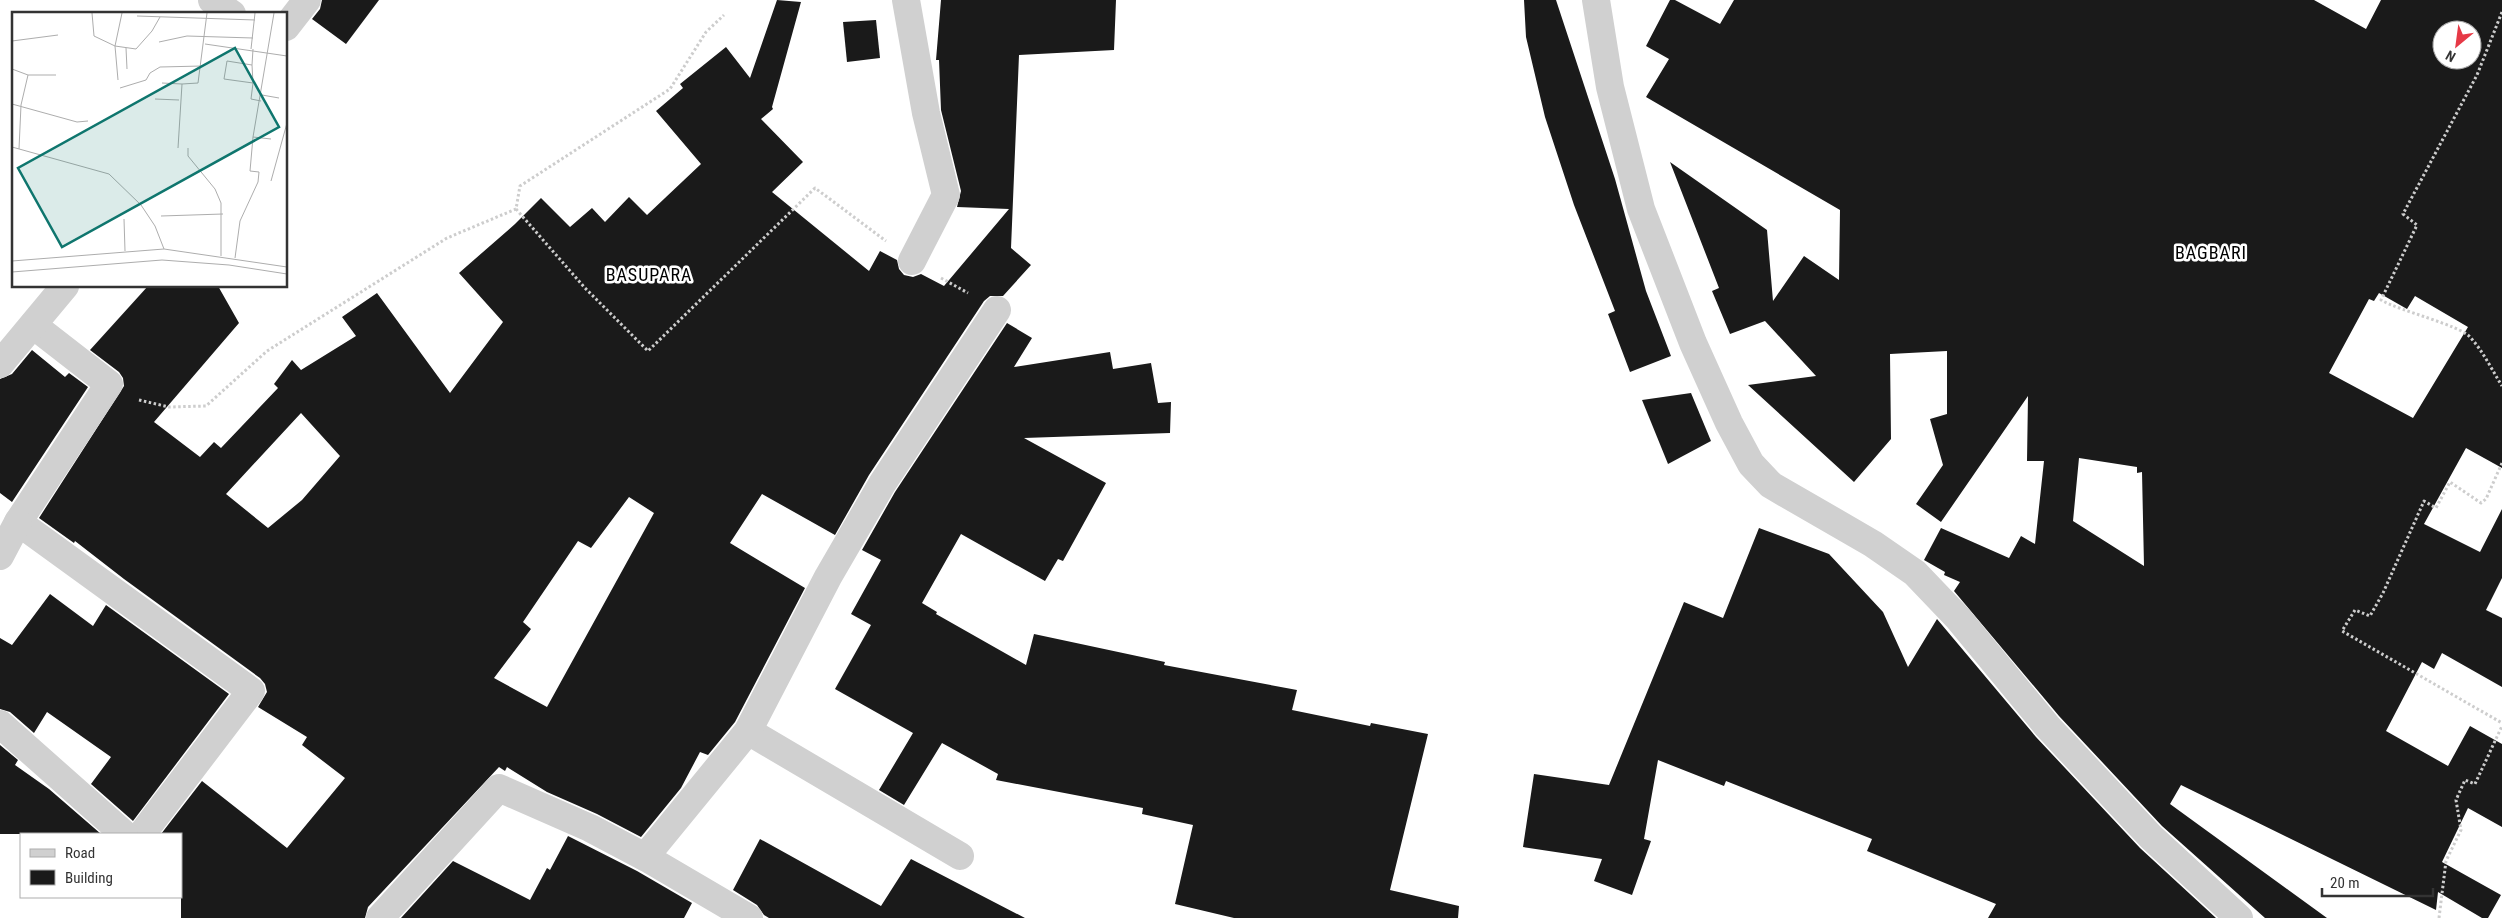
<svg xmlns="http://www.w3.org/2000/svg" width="2502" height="918" font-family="'Roboto Condensed',sans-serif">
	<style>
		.building { fill: #1a1a1a; fill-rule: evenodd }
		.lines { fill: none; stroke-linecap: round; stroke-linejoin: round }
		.path { stroke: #cdcdcd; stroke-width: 3; stroke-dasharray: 2.5 2.5; stroke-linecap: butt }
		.minor { stroke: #d0d0d0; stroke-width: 28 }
		.labels { text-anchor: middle; stroke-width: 5; stroke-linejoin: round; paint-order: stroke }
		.quarter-label { font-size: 18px; letter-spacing: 1px; fill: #000; stroke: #fff }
		.inset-road { fill: none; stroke: #adadad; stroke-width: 1 }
		.view { fill: #0f766e; fill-opacity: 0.15; stroke: #0f766e; stroke-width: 2.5 }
		.inset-edge { fill: none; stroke: #333; stroke-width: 2.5 }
	</style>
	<rect width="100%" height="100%" fill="#fff"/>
	<g class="building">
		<path d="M322,0h57l-33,44 -34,-25 8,-10z"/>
		<path d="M777,0l24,2 -29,105 1,2 -12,10 42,43 -31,30 97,79 11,-20 17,9 2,9 5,6 9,2 8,-3 23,12 65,-77 -52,-2 4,-16 -20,-81 -2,-50h-3l5,-60h175l-2,50 -95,5 -8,193 20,17 -28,31h-13l-6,5 -115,174 -34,60 -73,-41 -32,49 75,45 -70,134 -27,33 -8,-3 -19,36 -40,49 -44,-23 -50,-22 -40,-25 -2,4 -6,-4 -131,140 -3,11h-184v-84h-20l41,-53 85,67 58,-70 -43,-33 5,-8 -49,-30 9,-15 -2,-8 -5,-6 -136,-99 -49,-38 -1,2 -35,-25 85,-132 -1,-8 -4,-6 -29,-22 58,-64h70l21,37 -85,99 46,35 14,-15 7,6 57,-60 -4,-4 18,-24 9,10 55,-34 -14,-19 35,-24 73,100 53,-71 -44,-49 56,-49 26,-26 29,29 22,-19 13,14 24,-25 18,18 54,-51 -45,-53 27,-23 -3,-4 46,-37 24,31zM301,413l39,43 -38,44 -34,28 -42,-34zM629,497l25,16 -107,194 -53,-29 37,-49 -8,-7 55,-81 13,7z"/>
		<path d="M1524,0h32l59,179 31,112 25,65 -41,16 -22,-58 7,-3 -41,-106 -29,-88 -19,-80z"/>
		<path d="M1670,0h5l45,24 14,-24h580l52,29 15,-29h121v468l-36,-20 -42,76 56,28 22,-43v69l-16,32 16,8v69l-60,-34 -8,16 -12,-7 -36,69 62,35 22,-40 32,18v83l-34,-19 -26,54 59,33 -13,23h-6l-44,-26 -2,18 -255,-125 -11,19 157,114h-62l-103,-92 -103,-110 -105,-125 6,-9 -16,-7 1,-3 -21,-12 17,-32 68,30 12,-22 14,8 9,-83h-17l1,-65 -87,126 -25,-18 27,-39 -13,-46 17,-5v-63l-57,3 1,85 -37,43 -106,-97 68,-9 -51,-55 -35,13 -18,-43 7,-3 -49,-126 97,68 6,71 31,-45 35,24 1,-70 -194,-113 23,-38 -23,-13zM2442,30h30v30h-30zM2379,293l28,16 8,-13 53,31 -55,91 -84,-45 40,-74 5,2zM2079,458l58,9v6l5,-1 2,94 -71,-45z"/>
		<path d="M876,20l4,38 -33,4 -4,-40z"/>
		<path d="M1007,323l25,15 -18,29 96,-15 3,17 38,-6 7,40 13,-1 -1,31 -146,5 82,45 -43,78 -5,-2 -13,22 -84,-47 -39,69 15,9 -1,2 90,51 8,-31 131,28 -1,3 133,25 -5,20 78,16 1,-3 57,11 -38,156 69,16 -1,12h-224l-59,-14 18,-79 -51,-11 1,-6 -147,-28 2,-6 -56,-31 -38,62 -25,-15 34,-57 -78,-44 36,-64 -20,-11 30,-54 -19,-10 33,-58z"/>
		<path d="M32,350l33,27 4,-4 19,14 -76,115 -12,-9v-114l12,-5z"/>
		<path d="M1691,393l20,48 -43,23 -26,-64z"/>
		<path d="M1759,528l70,26 54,58 25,55 29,-48 99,118 104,111 76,70h-228l8,-14 -129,-53 5,-12 -146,-58 -2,5 -66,-26 -14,79 7,2 -19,54 -38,-14 8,-22 -79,-12 11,-73 75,11 75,-183 39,16z"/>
		<path d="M50,594l43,32 13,-21 123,89 -96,127 -42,-37 20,-27 -64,-45 -13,21 -24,-21 -10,-3v-71l12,7z"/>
		<path d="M0,745l18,15 -3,5 34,24 52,45h-101z"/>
		<path d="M568,836l69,35 55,32 -8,15h-283l52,-57 77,39 17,-32 3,2z"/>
		<path d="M760,839l121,67 30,-47 114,59h-256l-5,-3 -7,-10 -24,-15z"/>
	</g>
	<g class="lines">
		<g class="path">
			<path d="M2502,12l-25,63 -74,139 14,11 -36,75c19,11 78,25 89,37 13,14 22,33 32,49"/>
			<path d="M516,209l69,79 63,63 167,-163 71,53"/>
			<path d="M941,278l27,15"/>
			<path d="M139,400l30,7 37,-1 61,-55 180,-113 69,-29 4,-23 150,-97 36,-57 18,-17"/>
			<path d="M2502,463l-16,36 -5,4 -31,-21 -14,26 -12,-7 -41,92 -13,23 -15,-6 -13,21 160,92"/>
			<path d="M2439,918l7,-57 15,-31 -5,-30 9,-20 10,4 27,-58"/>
		</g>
		<g class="minor">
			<path d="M212,0l20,14"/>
			<path d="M906,0l20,113 20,82 -34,66"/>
			<path d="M1596,0l14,87 31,122 52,134 36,80 22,41 20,21 102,59 42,29 43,45 89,108 104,111 88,81"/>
			<path d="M286,27l21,-27"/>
			<path d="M33,325l76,59 -91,138 233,169 -109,143"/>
			<path d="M0,364l65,-78"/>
			<path d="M0,556l18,-34"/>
			<path d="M0,724l124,110"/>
			<path d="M748,731l212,125"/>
			<path d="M645,857l104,61"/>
			<path d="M380,918l119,-130 91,40 55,29 103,-126 80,-154 54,-93 115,-174"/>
		</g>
	</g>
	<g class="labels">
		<g class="quarter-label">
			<text x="2211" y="259">BAGBARI</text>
			<text x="649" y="281">BASUPARA</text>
		</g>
	</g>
	<g transform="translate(12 12)">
		<rect width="275" height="275" fill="#fff"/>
		<path class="inset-road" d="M80,1l2,23 21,10 21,3 16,-18 8,-14M125,4l118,4M0,29l46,-6M147,30l28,-6 66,2M193,32l82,12M114,36l1,21M239,37l4,-36M241,37l-1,16 -25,-4 -3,18 29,4 -2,16 10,2M240,53l1,18M0,57l16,6 -7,30 -2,44M16,63h28M106,68l-3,-34 7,-33M150,71l20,1M108,76l26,-8 4,-7 10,-6 42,-1M250,83l17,3M143,87l24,1M0,92l65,18 11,-1M259,127l-18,-2 21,-124M0,135l97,27 32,31 14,21 9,23M166,136l4,-64 16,-1 9,-70M176,136v8l27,33 6,14v53M259,169l16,-58M149,204l62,-2M112,207l1,32M223,246l5,-37 18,-39 1,-10 -9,-1 3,-34M0,249l152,-12 123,18M0,260l150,-12 67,5 58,9"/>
		<path class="view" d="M223,36l44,79 -217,120 -44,-79z"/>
		<rect width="275" height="275" class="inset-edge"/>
	</g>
	<rect x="20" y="833" width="162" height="65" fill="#ffffff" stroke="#adadad"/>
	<rect x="30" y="849" width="25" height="8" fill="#d0d0d0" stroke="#adadad"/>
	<text x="65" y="858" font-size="15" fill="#333333">Road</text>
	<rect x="30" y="870" width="25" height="15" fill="#1a1a1a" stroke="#adadad"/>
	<text x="65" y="883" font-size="15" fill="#333333">Building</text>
	<g transform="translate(2457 45) rotate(209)"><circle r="24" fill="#ffffff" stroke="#adadad"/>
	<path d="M0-4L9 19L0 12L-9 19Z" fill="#e63946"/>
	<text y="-8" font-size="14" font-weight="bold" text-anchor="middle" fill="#333333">N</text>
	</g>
	<path d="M2322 888v8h111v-8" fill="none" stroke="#333333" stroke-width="2.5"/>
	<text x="2330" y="888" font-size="15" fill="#333333" stroke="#ffffff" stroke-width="4" paint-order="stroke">20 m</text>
</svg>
